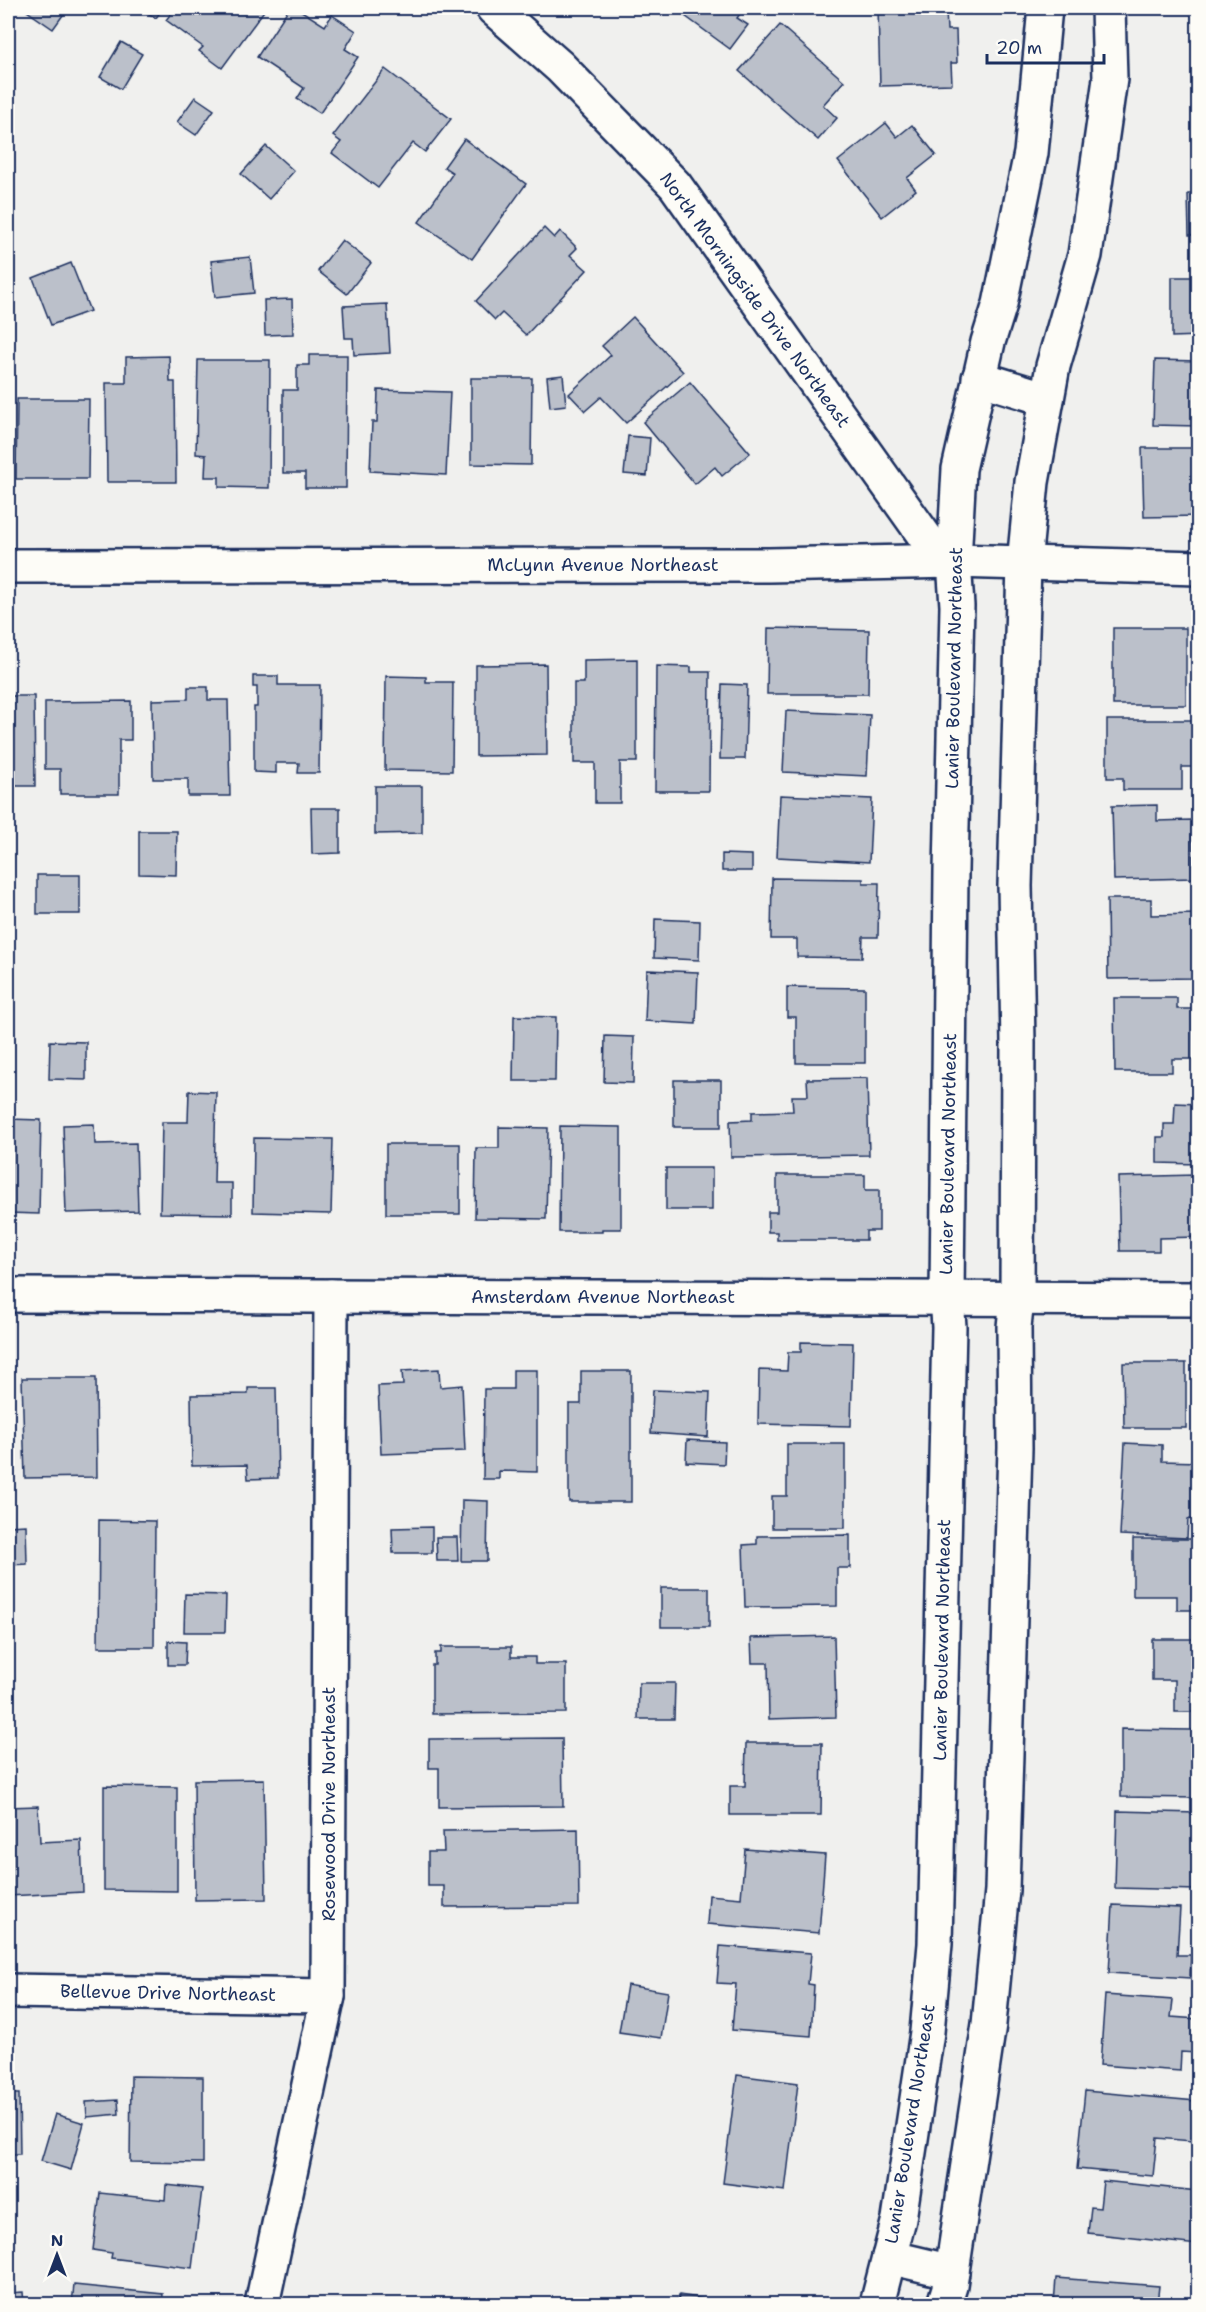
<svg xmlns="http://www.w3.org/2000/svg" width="1206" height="2312" font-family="'Shantell Sans',sans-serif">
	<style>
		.building { fill: #bbc0ca; stroke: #1b2f5e; stroke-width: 1.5 }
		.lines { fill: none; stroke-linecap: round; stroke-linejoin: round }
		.minor-casing { stroke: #1b2f5e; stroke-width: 38 }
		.minor { stroke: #fdfcf7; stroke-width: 33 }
		.labels { text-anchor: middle; stroke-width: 4.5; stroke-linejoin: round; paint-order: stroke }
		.street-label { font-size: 18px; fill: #1b2f5e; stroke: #fdfcf7 }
	</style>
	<rect width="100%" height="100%" fill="#f0f0ee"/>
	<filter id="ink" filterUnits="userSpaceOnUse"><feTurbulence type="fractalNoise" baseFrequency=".0167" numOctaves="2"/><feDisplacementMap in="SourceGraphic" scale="12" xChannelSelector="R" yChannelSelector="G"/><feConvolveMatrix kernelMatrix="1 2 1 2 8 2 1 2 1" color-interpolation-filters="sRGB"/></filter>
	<g filter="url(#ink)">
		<g class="building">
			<path d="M29,8h39l-15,21 -26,-18z"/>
			<path d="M139,8h24l-7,10z"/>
			<path d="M175,8h91l-44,60 -23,-17 4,-4 -37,-27z"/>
			<path d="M289,8h8l28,18 7,-11 24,16 -11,18 13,8 -38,56 -23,-14 7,-11 -47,-31z"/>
			<path d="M674,8h70l-7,10 11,7 -18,24z"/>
			<path d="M878,8h79v2h-11l1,20h9l1,33h-6l1,21 -72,2z"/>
			<path d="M780,25l64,56 -21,24 14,13 -19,22 -79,-69z"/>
			<path d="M121,42l21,12 -21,35 -21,-12z"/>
			<path d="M385,69l66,50 -26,33 -12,-9 -35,45 -46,-35 9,-11 -8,-6z"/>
			<path d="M195,97l19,13 -18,25 -19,-13z"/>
			<path d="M886,123l11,14 15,-12 24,30 -29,23 9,12 -34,27 -44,-56z"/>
			<path d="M464,139l62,45 -54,75 -53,-37 34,-49 -9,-6z"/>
			<path d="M266,146l28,25 -25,28 -28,-25z"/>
			<path d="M1188,194h10v41h-9z"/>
			<path d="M544,228l10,10 6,-7 17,17 -7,7 17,15 -61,65 -24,-22 -7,7 -19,-19z"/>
			<path d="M342,240l29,23 -24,31 -29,-23z"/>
			<path d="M250,257l4,36 -39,4 -4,-36z"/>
			<path d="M71,263l19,48 -39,14 -18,-47z"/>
			<path d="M1172,277h26v59l-26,1z"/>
			<path d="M292,299l1,35 -28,1 -1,-35z"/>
			<path d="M387,304l3,49 -36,2 -1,-17h-8l-2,-32z"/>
			<path d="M633,317l50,55 -57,51 -25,-26 -16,14 -16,-17 42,-39 -9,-9z"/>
			<path d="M309,355h38l-1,133h-41v-15h-22v-83h14v-25h12z"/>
			<path d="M169,356l1,26h5l1,100h-69l-1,-99h20v-26z"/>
			<path d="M198,360h72l-1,128 -50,-1v-10h-14l1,-22 -10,-1z"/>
			<path d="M1155,360l43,1v65l-45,-1z"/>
			<path d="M563,375l3,30 -16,2 -3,-30z"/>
			<path d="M471,378h61l-1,87 -60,-1z"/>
			<path d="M690,382l60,71 -28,23 -7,-9 -20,17 -52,-62z"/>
			<path d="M378,390l72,2 -4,83 -76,-4 2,-49h5z"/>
			<path d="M17,399h72l-1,80h-72z"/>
			<rect x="8" y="425" width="1" height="56"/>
			<path d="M628,436l22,2 -3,38 -23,-2z"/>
			<path d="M1142,448h56v68l-54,1z"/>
			<path d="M768,628l101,2 -1,64h-101z"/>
			<rect x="1113" y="628" width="73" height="77"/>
			<path d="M637,659v103h-17v41h-25v-40h-21v-80h10v-23z"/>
			<path d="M546,664l1,91 -71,1v-91z"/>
			<path d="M656,666l35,1v5h19l-1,119h-54z"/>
			<path d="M253,676h25v9h42l-1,88h-21l1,-10h-23v10l-22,-1v-65h3v-20h-4z"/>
			<path d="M386,676l40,1v5h27l-1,89 -67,-1z"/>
			<path d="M722,684l25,1 -2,74h-25z"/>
			<path d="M188,687h20v13h20l2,96h-42v-17h-35l-1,-79 36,-1z"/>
			<path d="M8,696h26l1,90h-27z"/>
			<path d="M131,701v39h-12v54h-59v-25h-15v-67z"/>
			<path d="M786,711l84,4 -3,61 -84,-4z"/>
			<path d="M1107,720h91v47h-16v23h-59v-12h-16z"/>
			<path d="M375,786h47v47l-47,1z"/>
			<path d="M780,795l92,4 -3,63 -92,-5z"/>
			<path d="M1157,805v16l35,-1 1,58 -79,2 -2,-74z"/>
			<path d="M311,808h29v45l-28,1z"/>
			<path d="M139,831h38l-1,44 -37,-1z"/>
			<path d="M722,854l30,1v16h-30z"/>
			<rect x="37" y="875" width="43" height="39"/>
			<path d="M772,878l91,1v4h16l-1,54h-15l-1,21 -65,-1v-18h-26z"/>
			<path d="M1107,899h44v16l47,-1v64l-90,1z"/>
			<path d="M655,919l45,2 -1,39 -45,-2z"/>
			<path d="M647,970l51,2 -2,52 -51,-3z"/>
			<path d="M787,987l78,1v75h-69v-46h-9z"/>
			<path d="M1114,998h63v11h17l1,50h-23v13h-57z"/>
			<path d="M514,1016l42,1 -1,64h-42z"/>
			<path d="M605,1036l29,1 -1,46 -29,-1z"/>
			<path d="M50,1041l36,1v38l-37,-1z"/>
			<path d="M867,1078l2,77 -138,2 -1,-36 22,-1v-8l41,-1 -1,-15h16l-1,-17z"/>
			<rect x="674" y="1080" width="47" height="47"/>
			<path d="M189,1091l27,1 -2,91h18v31l-72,-1 2,-91h26z"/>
			<path d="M1175,1103l23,1v60l-41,-1v-26h7v-13h10z"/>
			<path d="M8,1119l33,1 -2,94 -31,-1z"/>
			<path d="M94,1124l1,20 41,-1 2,68 -72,2 -3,-88z"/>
			<path d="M560,1126l61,1v102h-19v3h-43z"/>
			<path d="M499,1127l49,1 -2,91 -71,-1 1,-70h23z"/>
			<path d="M254,1138l79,1 -2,75 -78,-2z"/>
			<rect x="386" y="1144" width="74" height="70"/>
			<rect x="666" y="1168" width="46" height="42"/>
			<path d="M777,1175h88v15h14v41h-13v9h-89v-8h-9v-20h9z"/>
			<path d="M1195,1175l3,62 -39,1v13h-39l-2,-74z"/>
			<path d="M801,1342l52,1 -2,83 -93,-2 1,-54 28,1 1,-19h13z"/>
			<path d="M1123,1363h63v65h-62z"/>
			<path d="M439,1369l1,18 22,-2 3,66 -84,3 -3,-68 25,-1 -1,-14z"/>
			<path d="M513,1370h24v102l-38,-1v8h-16l1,-90h29z"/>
			<path d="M581,1371h50v131h-62v-98h12z"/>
			<path d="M22,1378h74l1,99 -72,1z"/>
			<path d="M248,1388h28l2,90 -30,1 -1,-14 -55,1 -1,-71 57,-1z"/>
			<path d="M653,1390l57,2 -2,45 -57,-4z"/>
			<path d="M687,1440l38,2 -1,22 -38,-2z"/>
			<path d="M1125,1443l37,2v16l36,1v58l-10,-1 -1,19 -67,-3z"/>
			<path d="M787,1444h58v84h-73v-32h15z"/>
			<path d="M462,1500l26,1 -1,60h-26z"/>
			<path d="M99,1520l56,1 -1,126h-56z"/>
			<path d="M26,1525l1,39 -19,1v-39z"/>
			<path d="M432,1527v26h-39l-1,-25z"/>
			<path d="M850,1535v33h-13v38l-92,1 -2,-62 14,-1v-8z"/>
			<path d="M436,1537h21l1,24h-21z"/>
			<path d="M1133,1539h65v71h-21v-14h-44z"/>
			<rect x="661" y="1588" width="48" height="39"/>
			<path d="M185,1594l41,1 -1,37h-41z"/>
			<path d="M834,1636l2,81 -67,2 -1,-56h-16l-1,-25z"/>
			<path d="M1152,1639h46v73h-23v-32h-23z"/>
			<path d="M168,1641l18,1 -1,23h-17z"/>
			<path d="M441,1647h70v10h24v7h31v49l-134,1v-49h3v-12h6z"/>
			<path d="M639,1683h36l-1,36h-36z"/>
			<path d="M1121,1729l71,1v35h6v33l-77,-1z"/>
			<path d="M562,1738l1,68 -124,1v-39h-10v-29z"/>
			<path d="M746,1743h76l-1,72h-91v-29h15z"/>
			<path d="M264,1779l2,120 -71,1 -1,-120z"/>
			<path d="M104,1786l73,1v104l-73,-1z"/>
			<path d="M38,1806l2,36 41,-2 2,52 -75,4v-89z"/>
			<path d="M1117,1811l81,2v77l-83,-2z"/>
			<path d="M578,1829l1,77 -135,1v-21h-16v-34h16l-1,-21z"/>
			<path d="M745,1849l80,6 -6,78 -112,-9 2,-29 32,3z"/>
			<path d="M1113,1905l67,3 -3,47h14l-1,23 -81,-5z"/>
			<path d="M720,1946l91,7 -3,31 6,1 -3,51 -79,-6 4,-46 -19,-1z"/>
			<path d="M627,1985l41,7 -7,46 -42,-6z"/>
			<path d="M1105,1995l68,5 -2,17 27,2 -1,34 -16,-1 -1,19 -80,-6z"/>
			<path d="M737,2075l61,8 -13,108 -62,-8z"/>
			<path d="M131,2076l72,1v86l-73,-1z"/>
			<path d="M1085,2091l111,10 -4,40 -35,-3 -4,38 -76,-7z"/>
			<path d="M8,2094h11l1,60h-12v36z"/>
			<path d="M118,2100l1,14 -32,3 -1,-15z"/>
			<path d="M55,2114l29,9 -13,47 -30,-9z"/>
			<path d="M1103,2181l95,10v54l-110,-12 3,-26 9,1z"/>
			<path d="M166,2185l36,4 -10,79 -81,-10 1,-5 -19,-3 7,-57 65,7z"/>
			<path d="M1056,2278l103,8 -2,18h-103z"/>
			<path d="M74,2285l89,9 -1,10h-90z"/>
			<path d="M23,2292l1,12h-16v-11z"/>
			<path d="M679,2295l60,9h-61z"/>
		</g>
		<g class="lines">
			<g class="minor-casing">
				<g id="minor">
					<path d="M493,8l67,59 115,118 268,377"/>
					<path d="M979,378l68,21"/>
					<path d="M8,566l761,-1 185,-4 244,7"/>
					<path d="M8,1295l1190,4"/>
					<path d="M8,1991l320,5"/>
					<path d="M889,2257l63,15"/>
					<path d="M262,2304l66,-308 3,-700"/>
					<path d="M877,2304l22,-85 28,-187 8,-88 14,-617 -2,-30 4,-426 6,-265 -3,-45 5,-92 29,-127 12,-38 31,-151 14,-145"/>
					<path d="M944,2304l6,-19 39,-261 13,-134 13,-442 -1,-121 3,-29 1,-255 -3,-157 9,-322 8,-82 21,-116 32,-111 25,-176 -2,-71"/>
				</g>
			</g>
			<use href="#minor" class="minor"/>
		</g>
	</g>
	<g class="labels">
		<g class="street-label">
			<text transform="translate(755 300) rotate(54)" y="6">North Morningside Drive Northeast</text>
			<text x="603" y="571">McLynn Avenue Northeast</text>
			<text transform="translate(954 668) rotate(-89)" y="6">Lanier Boulevard Northeast</text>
			<text transform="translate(948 1154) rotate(-89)" y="6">Lanier Boulevard Northeast</text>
			<text x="603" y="1303">Amsterdam Avenue Northeast</text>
			<text transform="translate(942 1640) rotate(-89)" y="6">Lanier Boulevard Northeast</text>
			<text transform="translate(329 1804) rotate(-90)" y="6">Rosewood Drive Northeast</text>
			<text transform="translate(168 1993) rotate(1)" y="6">Bellevue Drive Northeast</text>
			<text transform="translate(910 2124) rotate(-81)" y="6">Lanier Boulevard Northeast</text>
		</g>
	</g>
	<rect width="1206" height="2312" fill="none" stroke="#fdfcf7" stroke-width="30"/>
	<rect x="15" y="15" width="1176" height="2282" fill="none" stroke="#1b2f5e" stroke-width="2" filter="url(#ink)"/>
	<g transform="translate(57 2255)" stroke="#fdfcf7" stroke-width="4.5" paint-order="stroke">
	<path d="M0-4.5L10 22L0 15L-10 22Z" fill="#1b2f5e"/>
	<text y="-9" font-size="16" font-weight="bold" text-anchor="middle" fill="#1b2f5e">N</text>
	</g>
	<path d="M987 54v9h117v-9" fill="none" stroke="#1b2f5e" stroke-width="3"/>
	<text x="996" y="54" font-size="18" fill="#1b2f5e" stroke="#fdfcf7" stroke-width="4.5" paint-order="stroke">20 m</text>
</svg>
